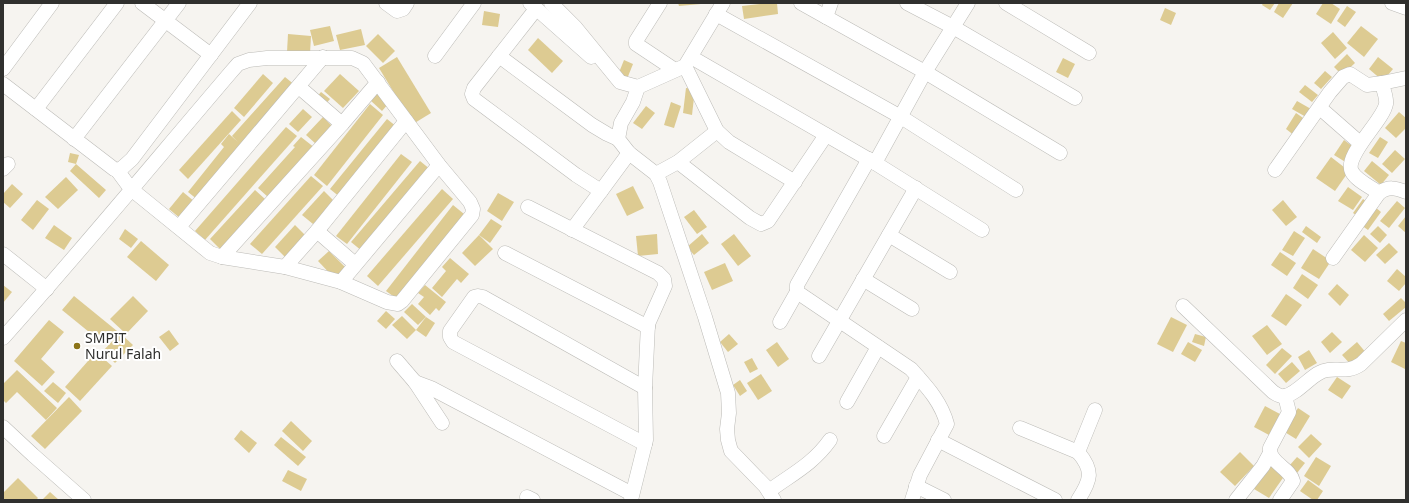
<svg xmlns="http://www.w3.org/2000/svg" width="1409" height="503" font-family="'Noto Sans',sans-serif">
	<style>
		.building { fill: #ddcb92 }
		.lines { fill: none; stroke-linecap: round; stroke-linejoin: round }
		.minor-casing { stroke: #bcbbb7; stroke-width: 15 }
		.minor { stroke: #fff; stroke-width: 14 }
		.poi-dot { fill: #8c7418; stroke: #fff; stroke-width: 1.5 }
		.labels { text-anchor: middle; stroke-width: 4; stroke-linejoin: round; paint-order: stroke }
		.poi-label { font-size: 14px; fill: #30302e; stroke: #fff; text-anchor: start }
	</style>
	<rect width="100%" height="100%" fill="#f6f4f0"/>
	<g class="building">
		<path d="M678,3h23v1l-22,2z"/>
		<path d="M768,3h9l1,11 -34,5 -2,-13z"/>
		<path d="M1263,3h12l-5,7 -8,-5z"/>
		<path d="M1279,3h14l-10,15 -9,-6z"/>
		<path d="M1323,3h8l9,6 -9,15 -15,-10z"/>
		<path d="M1347,6l9,6 -11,15 -8,-6z"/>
		<path d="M1165,8l11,5 -5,12 -11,-5z"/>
		<path d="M484,11l16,3 -2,13 -16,-2z"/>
		<path d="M330,26l4,15 -20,5 -4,-16z"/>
		<path d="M1361,26l17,13 -14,18 -17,-14z"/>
		<path d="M361,29l4,16 -25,5 -4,-15z"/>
		<path d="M1333,32l14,16 -12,11 -14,-16z"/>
		<path d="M288,34l23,2 -1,18 -23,-2z"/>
		<path d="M378,34l17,17 -12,12 -17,-17z"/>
		<path d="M538,38l25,23 -11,12 -24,-23z"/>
		<path d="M1347,54l8,9 -13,12 -8,-8z"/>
		<path d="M397,57l34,56 -18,11 -34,-56z"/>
		<path d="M1378,57l15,12 -10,12 -14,-12z"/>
		<path d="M1063,58l12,6 -7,14 -12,-6z"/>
		<path d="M624,60l9,4 -6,15 -9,-4z"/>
		<path d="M1325,71l7,6 -11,12 -7,-6z"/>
		<path d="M263,74l10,9 -29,34 -10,-9z"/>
		<path d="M340,74l19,17 -16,17 -19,-17z"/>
		<path d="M285,77l11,9 -98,114 -10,-8 36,-45 -3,-3 8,-10 9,8 -6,-6z"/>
		<path d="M1305,85l13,10 -6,7 -13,-10z"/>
		<path d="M686,88l9,1 -3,26 -9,-2z"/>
		<path d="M321,92l9,7 -5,6 -9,-7z"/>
		<path d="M377,92l12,11 -7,8 -12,-11z"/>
		<path d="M1297,101l14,8 -5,8 -14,-8z"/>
		<path d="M671,102l10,4 -7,22 -10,-3z"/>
		<path d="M370,104l13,11 -56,71 -13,-11z"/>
		<path d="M646,106l9,7 -13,16 -9,-6z"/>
		<path d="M303,109l9,8 -14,15 -9,-8z"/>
		<path d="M232,111l9,9 -53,59 -9,-9z"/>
		<path d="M1399,112l7,6v10l-10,10 -11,-10z"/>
		<path d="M1296,113l10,7 -11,16 -9,-7z"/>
		<path d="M323,117l9,9 -16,18 -10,-9z"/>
		<path d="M387,119l10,8 -56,71 -11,-9z"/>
		<path d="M286,127l11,9 -92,104 -10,-9z"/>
		<path d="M301,137l14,11 -47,49 -10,-9 37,-41 -2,-1z"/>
		<path d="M1380,137l8,5 -10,16 -9,-5z"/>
		<path d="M1344,140l12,9 -9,14 -13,-8z"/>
		<path d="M1395,150l10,9 -13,14 -10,-9z"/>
		<path d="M70,153l9,2 -3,9 30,26 -7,8 -29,-27 6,-7 -8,-2z"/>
		<path d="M401,154l11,8 -65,82 -11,-8z"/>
		<path d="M1331,157l18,14 -14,20 -19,-13z"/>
		<path d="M420,161l11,9 -69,81 -11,-9z"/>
		<path d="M1372,161l17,14 -8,10 -17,-14z"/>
		<path d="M311,176l12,10 -61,68 -12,-10z"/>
		<path d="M66,177l12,13 -20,19 -13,-12z"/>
		<path d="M12,184l11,10 -13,14 -7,-6v-8z"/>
		<path d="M633,186l11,22 -17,8 -11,-22z"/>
		<path d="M1348,187l14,10 -9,13 -15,-9z"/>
		<path d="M442,189l11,10 -75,87 -11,-10z"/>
		<path d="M255,190l10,9 -45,50 -10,-10z"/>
		<path d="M324,191l10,10 -21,23 -11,-9z"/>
		<path d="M183,192l12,10 -14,17 -12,-10z"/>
		<path d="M498,193l16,9 -12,19 -15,-10z"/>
		<path d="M1363,199l7,5 -10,14 -7,-5z"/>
		<path d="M37,200l12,9 -16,21 -12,-10z"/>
		<path d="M1283,200l14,17 -11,9 -14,-16z"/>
		<path d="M1397,201l8,7 -16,20 -9,-7z"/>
		<path d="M453,205l11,9 -67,85 -11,-8z"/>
		<path d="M1375,207l6,5 -13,18 -7,-5z"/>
		<path d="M694,210l13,17 -10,7 -13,-17z"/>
		<path d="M1406,216v17l-8,-7z"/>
		<path d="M491,219l11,7 -12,17 -11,-8z"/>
		<path d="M54,225l18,13 -8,12 -19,-12z"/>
		<path d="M295,225l10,10 -20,22 -10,-10z"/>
		<path d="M1306,226l15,11 -4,6 -15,-11z"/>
		<path d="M1378,226l9,9 -7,8 -10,-9z"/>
		<path d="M125,229l13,10 -7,9 -12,-9z"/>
		<path d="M1294,231l11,7 -12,18 -11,-6z"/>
		<path d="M657,234l1,20 -20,2 -2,-20z"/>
		<path d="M702,234l7,9 -15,12 -7,-8z"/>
		<path d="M734,234l17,22 -13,10 -17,-22z"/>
		<path d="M479,235l14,14 -18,17 -13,-13z"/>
		<path d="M1364,235l14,13 -13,14 -14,-12z"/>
		<path d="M141,241l28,24 -13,16 -29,-24z"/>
		<path d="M1389,243l9,9 -13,12 -9,-9z"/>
		<path d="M1313,249l18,12 -12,18 -18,-11z"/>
		<path d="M329,251l18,18 -11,11 -18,-19z"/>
		<path d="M1280,252l16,11 -9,13 -16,-11z"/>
		<path d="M450,258l19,16 -8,9 -4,-4 -15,18 -10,-9 14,-17 -4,-4z"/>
		<path d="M725,263l8,18 -21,9 -8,-18z"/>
		<path d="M1397,269l9,8v6l-7,8 -12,-10z"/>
		<path d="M1302,274l16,11 -10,14 -15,-11z"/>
		<path d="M1337,284l12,11 -9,11 -12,-12z"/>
		<path d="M3,285l9,7 -9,11z"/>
		<path d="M425,285l21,17 -7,9 -3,-3 -6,7 -12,-11 6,-7 -6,-4z"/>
		<path d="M1286,294l16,11 -16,21 -15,-10z"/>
		<path d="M74,296l43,35 -12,14 -43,-35z"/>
		<path d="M133,296l15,15 -22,23 -16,-15z"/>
		<path d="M1401,298l5,5v4l-17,14 -6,-7z"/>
		<path d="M412,304l14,13 -8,8 -14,-13z"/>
		<path d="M386,311l9,8 -9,10 -9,-8z"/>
		<path d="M402,316l14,14 -9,9 -15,-14z"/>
		<path d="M426,317l9,6 -9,14 -10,-7z"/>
		<path d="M1171,317l16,8 -14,27 -16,-8z"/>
		<path d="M49,320l15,12 -23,27 14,13 -13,14 -28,-25z"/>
		<path d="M1267,325l15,19 -15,11 -15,-19z"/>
		<path d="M169,330l10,14 -9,7 -11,-14z"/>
		<path d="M1332,332l10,10 -12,11 -9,-11z"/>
		<path d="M120,333l13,12 -18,18 -12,-12z"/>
		<path d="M729,334l9,10 -10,8 -8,-10z"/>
		<path d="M1195,334l11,3 -2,9 -12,-4z"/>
		<path d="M1401,341l5,2v24l-1,2 -14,-7z"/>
		<path d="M777,342l12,17 -11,8 -12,-17z"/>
		<path d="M1188,342l14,8 -7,12 -14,-8z"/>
		<path d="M1357,342l10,12 -14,13 -11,-12z"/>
		<path d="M1282,348l10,8 -17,18 -9,-9z"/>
		<path d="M1309,350l8,13 -12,7 -7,-13z"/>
		<path d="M96,352l16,14 -32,35 -15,-14z"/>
		<path d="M752,358l6,11 -8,4 -6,-11z"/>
		<path d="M1292,362l8,9 -14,12 -8,-9z"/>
		<path d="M17,370l40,38 -11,12 -29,-28 -11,11 -3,-3v-16z"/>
		<path d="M761,374l11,17 -14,9 -11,-17z"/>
		<path d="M1337,377l14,9 -9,13 -14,-9z"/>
		<path d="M740,380l7,11 -7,5 -7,-11z"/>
		<path d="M53,382l13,11 -8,10 -14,-12z"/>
		<path d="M69,397l13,14 -37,38 -14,-13z"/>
		<path d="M1265,406l15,8 -11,21 -15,-8z"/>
		<path d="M1298,408l12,8 -14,23 -13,-8z"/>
		<path d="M291,421l21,20 -9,10 -21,-20z"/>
		<path d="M241,430l16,13 -8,10 -15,-14z"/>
		<path d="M1311,434l11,10 -13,14 -11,-11z"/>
		<path d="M281,437l25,20 -8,9 -24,-21z"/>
		<path d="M1240,452l14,14 -19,20 -15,-14z"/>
		<path d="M1297,457l8,6 -8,10 -8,-7z"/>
		<path d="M1316,457l15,9 -12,20 -15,-10z"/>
		<path d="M1270,465l15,10 -16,23 -15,-9z"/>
		<path d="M288,470l19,9 -6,12 -19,-10z"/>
		<path d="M18,478l20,20 -2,2h-31l-2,-2v-5z"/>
		<path d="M1308,480l15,11 -6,9h-4l-13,-9z"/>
		<path d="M50,492l9,8h-17z"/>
	</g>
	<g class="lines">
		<g class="minor-casing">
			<g id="minor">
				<path d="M142,3l69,52"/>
				<path d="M386,3l11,8 6,-2 4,-6"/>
				<path d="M530,3l61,54"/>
				<path d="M551,3l24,24 45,55 18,5 -5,15 -12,21 -3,16 11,14 27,21 4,8 45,135 23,76 1,20 -2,16 1,11 3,11 34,35 9,14"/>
				<path d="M660,3l-24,38v3l39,26"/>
				<path d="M801,3l25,14 5,-14"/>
				<path d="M907,3l46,24 122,71"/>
				<path d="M1006,3l83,50"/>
				<path d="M1392,3l14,5"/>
				<path d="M536,9l-62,79 -2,6 2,5 102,76 25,16 28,-38"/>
				<path d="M716,14l185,103 115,73"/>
				<path d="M826,17l99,55 135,81"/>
				<path d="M435,56l39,-53"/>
				<path d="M499,56l93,69 15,9 11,5"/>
				<path d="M691,57l184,106 107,67"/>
				<path d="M685,66l32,65 12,11 66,40"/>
				<path d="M3,69l49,-66"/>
				<path d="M1382,83l24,-5"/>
				<path d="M3,84l111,85 3,1 5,-2 10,-9 118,-156"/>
				<path d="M299,87l43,37"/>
				<path d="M638,87l47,-21 38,-63"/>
				<path d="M1320,108l40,35"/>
				<path d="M36,109l81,-106"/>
				<path d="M74,139l105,-136"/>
				<path d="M869,159l-72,126v7l114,77c15,17 30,32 36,55l-27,51 -8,25"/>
				<path d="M678,162l72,56 11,6 7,-3 58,-86"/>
				<path d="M875,163l50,-91 43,-69"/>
				<path d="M3,169l5,-5"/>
				<path d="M1275,170l55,-78 13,-15 7,-3 17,11 15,-2c1,7 5,14 4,21 -3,17 -43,52 -34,68 5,9 19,15 27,21"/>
				<path d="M656,174l22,-12 39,-31"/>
				<path d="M528,207l130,66 6,6 1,7 -17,38 -3,64 1,52 -15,60"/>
				<path d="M179,227l144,-170"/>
				<path d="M572,230l29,-39"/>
				<path d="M317,231l38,33"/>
				<path d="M889,235l61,37"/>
				<path d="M505,253l143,74"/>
				<path d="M3,254l44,35"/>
				<path d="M222,257l120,-133 36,-42"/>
				<path d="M1333,258l46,-65c10,-7 16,-5 27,-1"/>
				<path d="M285,267l32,-36 89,-110"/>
				<path d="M863,279l49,30"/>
				<path d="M341,282l98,-117"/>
				<path d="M1183,306l90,86c3,2 8,5 12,4 11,-2 24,-18 34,-23 13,-8 27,2 42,-9l45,-44"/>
				<path d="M780,322l17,-30"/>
				<path d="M3,338c78,-87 152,-177 228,-266l7,-8 11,-4 18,-2h85l11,5 76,102 31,37 3,7 -1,6 -70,86 -4,3 -11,-2 -46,-20 -56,-15 -63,-10 -12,-4 -79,-64 -14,-19"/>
				<path d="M819,356l97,-168"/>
				<path d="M397,361l18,21"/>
				<path d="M847,402l31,-55"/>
				<path d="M442,423l-27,-41 16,6 201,106"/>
				<path d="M3,427l30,28 51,45"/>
				<path d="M1020,428l58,24"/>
				<path d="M884,436l34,-59"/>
				<path d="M938,440l117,60"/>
				<path d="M645,444l-192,-102 -3,-5v-6l24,-34 4,-1 5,1 162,91"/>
				<path d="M916,486l28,14"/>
				<path d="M769,491c23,-17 44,-27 61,-51"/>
				<path d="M527,497l6,3"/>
				<path d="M1078,500c13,-20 16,-29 0,-48l17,-42"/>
				<path d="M1236,500l27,-34 7,-13"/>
				<path d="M1280,500l13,-19c-3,-13 -24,-18 -23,-33l19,-36 -4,-16"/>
			</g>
		</g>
		<use href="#minor" class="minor"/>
	</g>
	<circle class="poi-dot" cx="77" cy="346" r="4"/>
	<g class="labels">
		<g class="poi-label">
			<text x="85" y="343">SMPIT<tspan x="85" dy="16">Nurul Falah</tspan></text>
		</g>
	</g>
	<rect width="1409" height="503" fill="none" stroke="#30302e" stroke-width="8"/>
</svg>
